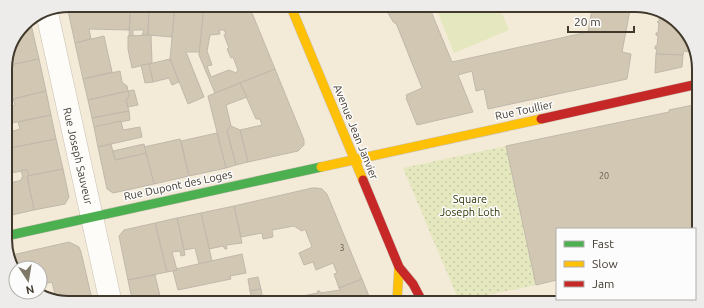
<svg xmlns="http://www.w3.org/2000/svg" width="704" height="308" font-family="Ubuntu,sans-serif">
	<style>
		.park { fill: url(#park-dots) }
		.garden { fill: #e5e8bf }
		.building { fill: #d1c7b3; stroke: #c0b8ab; fill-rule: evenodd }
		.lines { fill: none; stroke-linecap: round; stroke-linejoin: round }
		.street-casing { stroke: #c9c1b4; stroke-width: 23 }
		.fast-casing { stroke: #c9c1b4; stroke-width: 10 }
		.slow-casing { stroke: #c9c1b4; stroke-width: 10 }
		.jam-casing { stroke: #c9c1b4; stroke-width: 10 }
		.street { stroke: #fdfcf9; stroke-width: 22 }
		.fast { stroke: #4caf50; stroke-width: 9 }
		.slow { stroke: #ffc107; stroke-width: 9 }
		.jam { stroke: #c62828; stroke-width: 9 }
		.labels { text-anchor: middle; stroke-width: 3; stroke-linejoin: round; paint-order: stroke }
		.number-label { font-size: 9px; fill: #645c4e }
		.street-label { font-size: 11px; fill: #40392c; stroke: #fcfcfc }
		.park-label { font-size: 11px; fill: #2f3703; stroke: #fcfcfc }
		.rim { fill: none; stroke: #40392c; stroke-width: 2 }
	</style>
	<defs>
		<pattern id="park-dots" width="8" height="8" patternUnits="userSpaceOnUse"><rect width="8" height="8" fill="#e5e8bf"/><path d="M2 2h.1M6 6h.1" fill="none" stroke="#c6c8a4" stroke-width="1.8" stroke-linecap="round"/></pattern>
	</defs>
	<rect width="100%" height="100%" fill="#f3ead8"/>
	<path class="park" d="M506,146l30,139 -69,14 -11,-5 -53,-126z"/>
	<path class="garden" d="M436,8h64l9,22 -55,23z"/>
	<g class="building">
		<path d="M69,5l62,1 -2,24 -40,-1 2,10 -16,4 -8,-37z"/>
		<path d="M131,6h18l-1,29h-6l2,-5h-11v6h-4z"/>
		<path d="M149,6h26l-3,31 -24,-2z"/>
		<path d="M175,6h29l-4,46h-14l18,45 -16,7 -18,-45z"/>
		<path d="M204,6h44l2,2 25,61 -60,24 -16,-38zM219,30h5l2,4 -2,1 5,13 -2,1 4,9 2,-1 5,13 -2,3 -7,-3 -18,7 -4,-11 5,-1 -5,-14 3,-16 10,-1z"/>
		<path d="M385,8h46l-1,1 22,53 136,-30 4,-23 38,1 -8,42 9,2 -4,25 -139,30 -4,-20 -8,2 -4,-20 -14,4 15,37 -56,13 -11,-27 1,-1 -1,-2 16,-7 -26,-65h-2z"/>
		<path d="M660,10l26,20 9,23 -11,-2 -1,4 -27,-1 1,-5h-2v-3h2l1,-10 -2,-1v-2h2l1,-10 -2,-1 2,-1z"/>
		<path d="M30,20l9,39 -34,7 22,-45z"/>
		<path d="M151,35l1,28 -20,5 -4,-19v-13z"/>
		<path d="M104,36l8,36 -29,7 -8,-36z"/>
		<path d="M656,54l27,1 -1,12 -27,6z"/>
		<path d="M39,59l7,32 -37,9 -4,-19v-15z"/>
		<path d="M170,59l9,23 -7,3 -3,-7 -16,4 -4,-18z"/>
		<path d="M149,64l4,18 -8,1 -4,-18z"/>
		<path d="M275,69l29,71v5l-6,6 -50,11 -8,-32 22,-5 -2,-6h-4l-16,-36z"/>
		<path d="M120,71l2,11 5,4 1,5 -40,9 -5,-21z"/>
		<path d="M240,83l7,14 -21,8 5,21 -4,4 9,35 -10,3 -18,-72z"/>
		<path d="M134,90l4,15 -10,2 -2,-7 3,-4 -1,-5z"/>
		<path d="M46,91l5,24 -39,8 -4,-16 7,-2 -2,-6z"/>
		<path d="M128,91l1,5 -3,4 3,11 -37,7 -4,-18z"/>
		<path d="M698,104l-3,125h-138v51l-21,5 -30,-139 163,-34v-2z"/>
		<path d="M129,111l1,9 -36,7 -2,-9z"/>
		<path d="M51,115l5,24 -50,10v-16l14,-4 -2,-7z"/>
		<path d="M121,121l2,9 17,-3 2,10 -44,10 -4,-20z"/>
		<path d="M231,126l9,4 8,32 -12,3 -9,-35z"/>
		<path d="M217,133l9,35 -37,8 -8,-35z"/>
		<path d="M56,139l7,30 -34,7 -2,-6 -21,4v-25z"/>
		<path d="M180,139l9,37 -35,8 -10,-37z"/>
		<path d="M111,144l4,16 31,-7 8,31 -41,9 -6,-4 -9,-42z"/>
		<path d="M144,144l2,9 -31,7 -2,-9z"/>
		<path d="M63,169l6,28 -4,7 -31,6 -7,-34z"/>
		<path d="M21,170h6l2,6h-2l7,34 -22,5 -6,-25v-6l16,-4 -1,-2h2z"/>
		<path d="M312,188h5l5,1 5,5 35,85 -23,9 -5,-14 3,-1 -4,-10 -17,7 -3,-8 -9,3 -5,-12 13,-6 -7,-18 -3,2 -8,-5 -22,4 1,7 -10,2 -1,-6 -21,4 -7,-31z"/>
		<path d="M6,190l6,25 -6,1z"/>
		<path d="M234,206l8,37 -16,2 1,4h-2l-2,-3 -14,3 -8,-36z"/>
		<path d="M201,213l11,48 -13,3 -4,-16 -11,2 -7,-32z"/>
		<path d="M177,218l8,37 -4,1 -1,-5 -8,1 5,18 -10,2 -12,-49z"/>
		<path d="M155,223l12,49 -39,8 -9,-44 5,-6z"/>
		<path d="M69,242l10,5 2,5 11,47 -36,-1 -4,-16 -12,3v-17h-24v5l-8,-17z"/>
		<path d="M242,254l4,19 -16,3 1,3 -53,11 -5,-19 4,-1 -1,-1z"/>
		<path d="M155,275l5,21 -13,3h-15l-4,-19z"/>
		<path d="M258,277l3,12 -11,2 -2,-12z"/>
		<path d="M362,279l9,22 -79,-1v-2l26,-5 -1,-2h3v2l20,-3 -1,-2z"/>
		<path d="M261,289l2,11h-11l-2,-9z"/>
	</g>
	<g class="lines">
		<g class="street-casing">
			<g id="street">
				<path d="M47,13l63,286"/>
				<path d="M567,302l15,-3"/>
			</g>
		</g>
		<g class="fast-casing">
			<path id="fast" d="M6,236l315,-69"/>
		</g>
		<g class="slow-casing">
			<g id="slow">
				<path d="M291,7l72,173"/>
				<path d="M321,167l220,-48"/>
				<path d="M397,301l2,-34"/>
			</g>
		</g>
		<g class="jam-casing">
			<g id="jam">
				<path d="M541,119l157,-35"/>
				<path d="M363,180l36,87 14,17 9,17"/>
			</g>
		</g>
		<use href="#street" class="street"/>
		<use href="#fast" class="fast"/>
		<use href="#slow" class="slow"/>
		<use href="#jam" class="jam"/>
	</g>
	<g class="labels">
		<g class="number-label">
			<text x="604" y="179">20</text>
			<text x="342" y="251">3</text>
		</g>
		<g class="street-label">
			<text transform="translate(524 110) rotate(-12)" y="4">Rue Toullier</text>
			<text transform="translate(356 132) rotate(68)" y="4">Avenue Jean Janvier</text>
			<text transform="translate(78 156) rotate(77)" y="4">Rue Joseph Sauveur</text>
			<text transform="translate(178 185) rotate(-12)" y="4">Rue Dupont des Loges</text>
		</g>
		<g class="park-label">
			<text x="470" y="203">Square<tspan x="470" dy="13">Joseph Loth</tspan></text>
		</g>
	</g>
	<path d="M0 0H704V308H0ZM69 12H635A57 57 0 0 1 692 69V239A57 57 0 0 1 635 296H69A57 57 0 0 1 12 239V69A57 57 0 0 1 69 12Z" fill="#edeceb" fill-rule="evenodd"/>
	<path class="rim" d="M69 12H635A57 57 0 0 1 692 69V239A57 57 0 0 1 635 296H69A57 57 0 0 1 12 239V69A57 57 0 0 1 69 12Z"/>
	<rect x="556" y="228" width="140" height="72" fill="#fcfcfc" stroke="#b1aea9"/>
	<rect x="564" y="241" width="20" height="6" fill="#4caf50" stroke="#b1aea9"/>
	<text x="592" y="248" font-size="12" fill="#40392c">Fast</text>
	<rect x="564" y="261" width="20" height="6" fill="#ffc107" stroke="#b1aea9"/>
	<text x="592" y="268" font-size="12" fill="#40392c">Slow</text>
	<rect x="564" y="281" width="20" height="6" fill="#c62828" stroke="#b1aea9"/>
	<text x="592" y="288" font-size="12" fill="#40392c">Jam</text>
	<g transform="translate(28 280) rotate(168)"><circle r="19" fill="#fcfcfc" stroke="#b1aea9"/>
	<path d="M0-3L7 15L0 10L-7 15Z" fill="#7f7768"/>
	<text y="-6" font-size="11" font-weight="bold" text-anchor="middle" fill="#40392c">N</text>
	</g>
	<path d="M568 26v6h66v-6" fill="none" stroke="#40392c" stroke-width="2"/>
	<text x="574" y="26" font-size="12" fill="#40392c" stroke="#fcfcfc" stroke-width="3" paint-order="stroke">20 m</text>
</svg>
